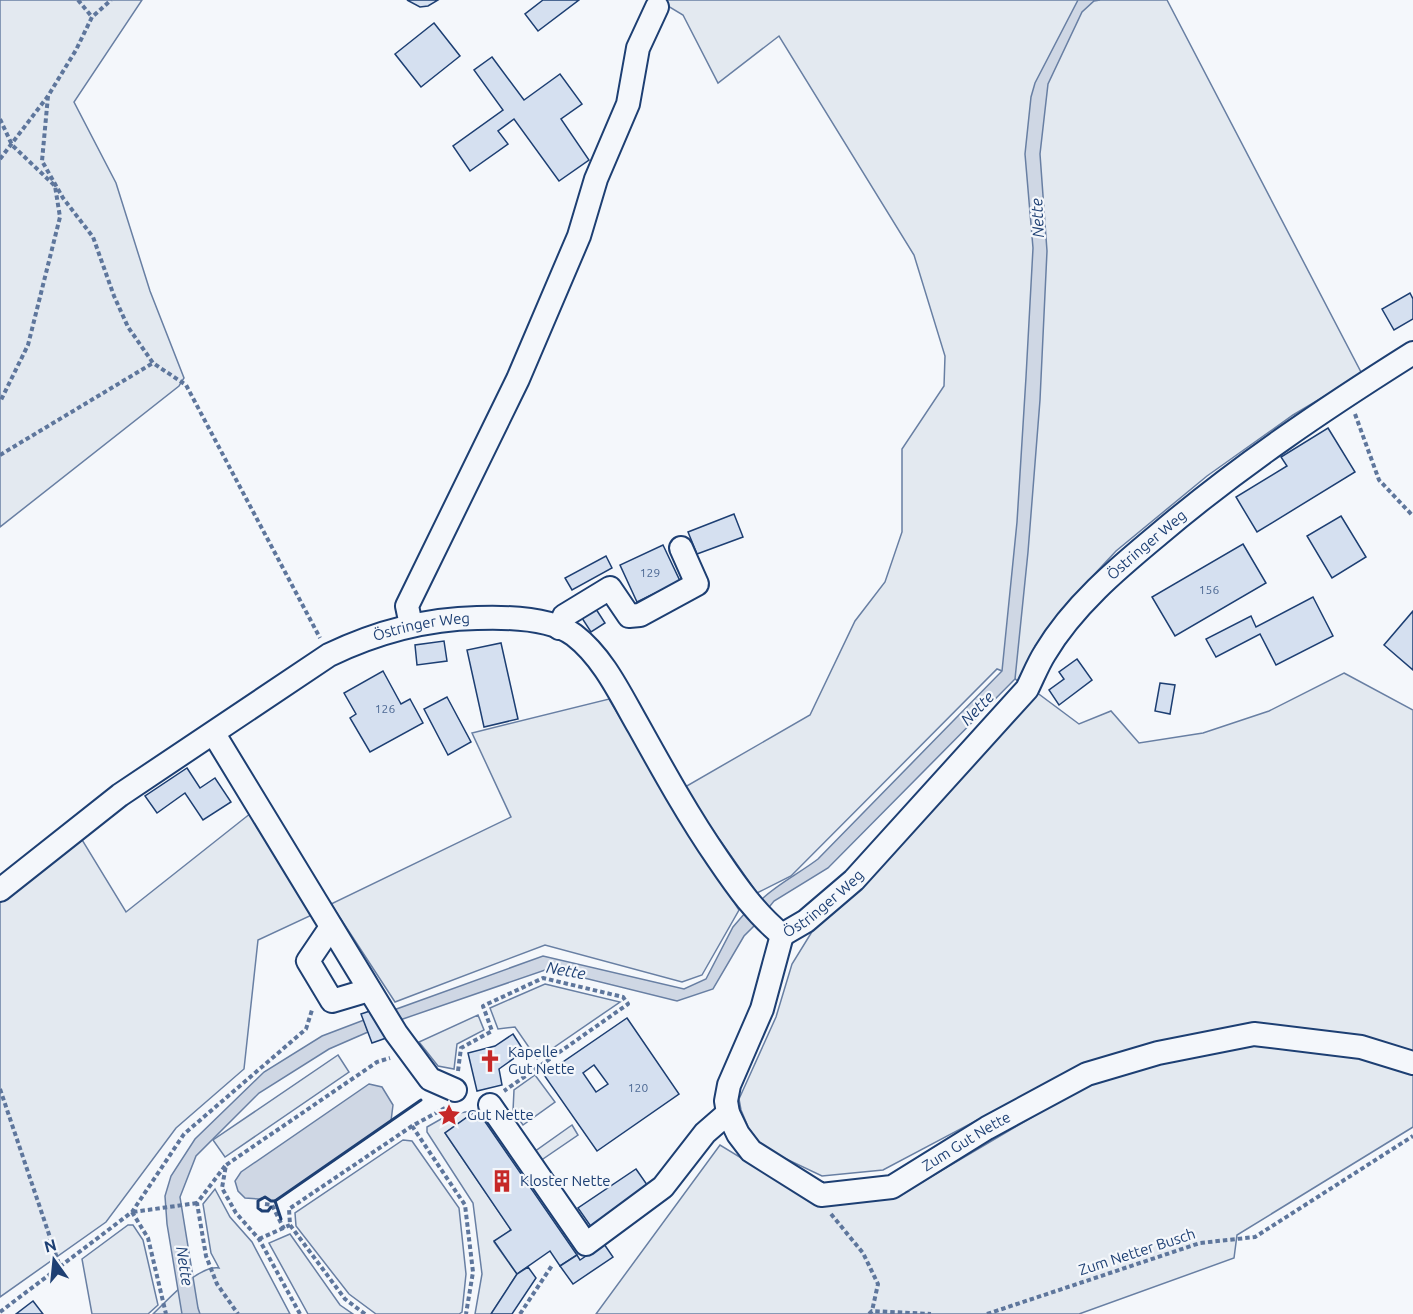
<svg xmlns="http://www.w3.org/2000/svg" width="1413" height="1314" font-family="Ubuntu,sans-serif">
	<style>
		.green { fill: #e3e9f0; stroke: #687fa3; stroke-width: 1.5 }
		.water { fill: #cfd7e4; stroke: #687fa3; stroke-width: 1.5 }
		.building { fill: #d5e0f0; stroke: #1d3f73; stroke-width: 1.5; fill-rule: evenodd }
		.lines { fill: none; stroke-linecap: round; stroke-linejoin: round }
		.minor-casing { stroke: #1d3f73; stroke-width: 26 }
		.path { stroke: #5e769c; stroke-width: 4; stroke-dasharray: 4.5 3; stroke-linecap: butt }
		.minor { stroke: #f4f7fb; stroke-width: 22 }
		.wall { stroke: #1d3f73; stroke-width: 3 }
		.labels { text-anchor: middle; stroke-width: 4.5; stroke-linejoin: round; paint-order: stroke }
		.number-label { font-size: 12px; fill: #4b6792 }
		.street-label { font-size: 15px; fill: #1d3f73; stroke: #f4f7fb }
		.poi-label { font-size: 15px; fill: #1d3f73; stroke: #f4f7fb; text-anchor: start }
		.water-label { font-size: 16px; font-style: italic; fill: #1d3f73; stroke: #f4f7fb }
	</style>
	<rect width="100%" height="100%" fill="#f4f7fb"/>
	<g class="green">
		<path d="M0,0h142l-68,102 42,81 34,108 34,87 -5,8 -179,141z"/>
		<path d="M658,0h509l195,374 -69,41 -86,61 -91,75 -55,59 -37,77 -14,-13 -13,-5 -206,207 -34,17 -56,-80 -16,-26 125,-72 45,-94 30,-39 17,-50v-83l42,-63 1,-30 -31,-101 -135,-219 -61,47 -35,-68z"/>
		<path d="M1344,673l69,37v343l-55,-17 -199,6 -74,21 -202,107 -61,6 -59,-28 -14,-19 -8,-19 -2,-11 37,-82 16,-53 21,-34 223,-238 43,32 32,-13 28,32 64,-10 66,-22z"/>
		<path d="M609,699l73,123 57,88 -37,65 -20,7 -137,-37 -150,57 -64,-98 180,-87 -39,-84z"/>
		<path d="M251,813l63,101 -56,26 -14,129 -68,59 -70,94 -106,75v-394l81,-65 45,74z"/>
		<path d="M545,984l75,18 -83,57 -22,-32 -17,2 -8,-21z"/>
		<path d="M478,1015l6,15 -27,14 -3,25 -16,-3 -19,-24z"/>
		<path d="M1257,1044l104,12 52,17v54l-176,108 -3,23 -155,56h-483l124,-169 100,61 75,-8 195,-115 71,-21z"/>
		<path d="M338,1055l11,17 -124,85 -12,-17z"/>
		<path d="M535,1075l20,27 -32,23 -10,-14 1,-21z"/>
		<path d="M477,1110l-32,23 66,97 -17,12 23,32 -26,40h-16l7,-40 -9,-71 -46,-71v-5l21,-12z"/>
		<path d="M572,1125l6,10 -38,26 -6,-9z"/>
		<path d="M403,1140l9,1 47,67 7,66 -4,38 -3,2h-83l-27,-20 -53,-68 -1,-13z"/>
		<path d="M215,1189l15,28 22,25 38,72h-137c15,-14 45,-49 66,-46l-8,-15 -8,-49z"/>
		<path d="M128,1225h5l10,15 15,65 -10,9h-56l-10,-55z"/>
		<path d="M290,1234l50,71 13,9h-45l-39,-71z"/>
	</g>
	<g class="water">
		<path d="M1078,0h22l-6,1 -12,11 -34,72 -8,70 7,97 -7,149 -12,152 -13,127 -187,189 -54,33 -8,10 -8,-8c14,-16 42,-30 60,-44l184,-188 15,-149 9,-145 7,-129 -8,-94 6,-57 4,-14z"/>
		<path d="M745,913l11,11 -12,12 -31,53 -36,12 -129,-32 -151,52 -6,-10 152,-55 141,33 22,-10 27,-52z"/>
		<path d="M364,1020l4,12 -39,17 -70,44 -63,63 -16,41 18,111 2,6h-18l-15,-90 -2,-28 6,-20 24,-37 69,-67 58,-36z"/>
		<path d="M369,1084l13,3 11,18 -2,16 -116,80h-4l-6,-4 -6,2 -14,-1 -7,-7 -3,-10 6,-9z"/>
	</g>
	<g class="building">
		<path d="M407,0h31l-10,6 -8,1z"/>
		<path d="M543,0h36l-41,31 -13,-17z"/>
		<path d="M434,23l26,33 -39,31 -26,-33z"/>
		<path d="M492,57l32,43 36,-26 22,30 -21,15 28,41 -30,21 -45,-62 -16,12 10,13 -38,27 -17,-25 50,-36 -29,-40z"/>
		<path d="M1410,293l3,6v20l-19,11 -12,-21z"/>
		<path d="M1328,428l27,44 -98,60 -21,-35 51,-31 -6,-9z"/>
		<path d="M734,514l9,23 -46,17 -9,-22z"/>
		<path d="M1341,516l25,41 -34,21 -25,-42z"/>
		<path d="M1243,544l23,39 -91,53 -23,-39z"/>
		<path d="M663,545l17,36 -43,21 -17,-37z"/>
		<path d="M606,556l6,12 -40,22 -7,-12z"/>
		<path d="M1313,597l20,39 -57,29 -16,-31 -44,23 -10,-18 45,-23 5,11z"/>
		<path d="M594,606l11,17 -14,9 -11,-17z"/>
		<path d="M1413,611v59l-29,-25z"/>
		<path d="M444,641l3,20 -30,4 -2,-20z"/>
		<path d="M501,643l17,76 -34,8 -17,-77z"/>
		<path d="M1077,659l15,21 -33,25 -10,-15 15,-11 -5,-7z"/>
		<path d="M383,671l18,33 9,-5 13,24 -53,29 -20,-34 6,-4 -12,-21z"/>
		<path d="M1160,683l15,2 -5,29 -15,-3z"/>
		<path d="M447,697l24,45 -23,13 -24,-46z"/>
		<path d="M187,768l13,20 15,-10 16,24 -28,18 -18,-27 -28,20 -12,-17z"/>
		<path d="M373,1010l16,27 -17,6 -11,-29z"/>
		<path d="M627,1018l52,76 -82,57 -53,-76zM594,1065l14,19 -12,8 -13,-19z"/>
		<path d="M513,1034l11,17 -25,18 3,16 -25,6 -9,-38 27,-7z"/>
		<path d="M477,1110l100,145 -17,11 -10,-15 -33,23 -23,-33 17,-11 -66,-97z"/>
		<path d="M636,1169l14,20 -58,39 -14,-20z"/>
		<path d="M604,1244l9,13 -40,27 -13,-18 17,-11 3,5z"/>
		<path d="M528,1267l8,11 -24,36h-21l26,-40z"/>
		<path d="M33,1301l10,13h-27z"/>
	</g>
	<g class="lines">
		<g class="minor-casing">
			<g id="minor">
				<path d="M411,625l-4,-19 111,-227 61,-143 17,-57 32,-75 10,-56 19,-41"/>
				<path d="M559,628l5,-12 46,-28 19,28 11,-1 57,-31 -16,-36"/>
				<path d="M214,734l182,299 34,46 25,11"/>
				<path id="s1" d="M0,890l120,-95 209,-140c48,-23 95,-36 148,-37 28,-1 74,0 97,17 30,23 47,61 65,92 25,45 50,90 79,132 19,28 38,55 64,76"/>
				<path d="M331,927l-23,34 24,40 37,-11"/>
				<path id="s2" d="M782,935l-20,74 -33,76 -3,16 2,12 10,21 13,17 70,44 71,-8 95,-59 100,-54 71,-21 96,-19 107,13 52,16"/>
				<path id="s3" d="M782,935l24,-14 48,-41 173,-191c6,-12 11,-25 18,-36 28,-47 72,-84 113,-118 80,-68 166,-126 255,-182"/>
				<path d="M490,1105l96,139 77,-57 42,-54 23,-20"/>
			</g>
		</g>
		<g class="path">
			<path d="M78,0l14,17"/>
			<path d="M48,96l-6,65 21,37 30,39 21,59 14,31 25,36 33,22 134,253"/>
			<path d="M0,119l12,26 43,41 5,31 -32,128 -28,57"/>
			<path d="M0,159l48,-63 28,-46 16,-33 19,-17"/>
			<path d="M1355,414l24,66 34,36"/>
			<path d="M0,455l153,-92"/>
			<path d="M458,1071l3,-23 31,-17 -9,-25 60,-28 80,19 5,7 -124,87"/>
			<path d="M0,1089l60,178"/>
			<path d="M412,1126l53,79 8,67 -7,42"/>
			<path d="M225,1166l-28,37 9,53 11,28 21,30"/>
			<path d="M265,1204l7,1 12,24"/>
			<path d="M132,1212l16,26 18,76"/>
			<path d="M133,1212l64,-9"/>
			<path d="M831,1214l32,39 15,31 -6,27"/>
			<path d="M259,1239l31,-14"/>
			<path d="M0,1312l132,-100 52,-78 122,-105 6,-19"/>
			<path d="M300,1314l-41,-75 -23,-26 -14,-25 4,-23 151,-103 13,-4"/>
			<path d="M365,1314l-20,-15 -55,-74 -1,-16 123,-83 33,-18"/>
			<path d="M520,1314l33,-50"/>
			<path d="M869,1314l3,-3 59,3"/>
			<path d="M987,1314l213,-71 55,-6 158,-101"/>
		</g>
		<use href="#minor" class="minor"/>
		<g class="wall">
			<path d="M271,1207l-3,4h-6l-4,-3v-7l7,-4 6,4h4"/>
			<path d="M281,1219l-6,-18 146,-101"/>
		</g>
	</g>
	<defs>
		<g id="church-bare" transform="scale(1.8)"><path d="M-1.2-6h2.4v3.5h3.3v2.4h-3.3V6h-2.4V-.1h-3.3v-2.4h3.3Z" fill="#c62828" stroke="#f4f7fb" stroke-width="2.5" paint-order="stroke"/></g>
		<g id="sight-bare" transform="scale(1.8)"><path d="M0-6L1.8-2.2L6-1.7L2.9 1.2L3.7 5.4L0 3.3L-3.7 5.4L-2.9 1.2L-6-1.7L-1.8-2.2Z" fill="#c62828" stroke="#f4f7fb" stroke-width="2.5" paint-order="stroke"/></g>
		<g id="building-bare" transform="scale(1.8)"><path d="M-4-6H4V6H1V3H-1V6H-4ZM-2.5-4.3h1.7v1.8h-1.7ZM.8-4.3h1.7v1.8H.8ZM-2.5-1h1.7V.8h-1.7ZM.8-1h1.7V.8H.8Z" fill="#c62828" stroke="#f4f7fb" stroke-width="2.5" paint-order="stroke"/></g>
	</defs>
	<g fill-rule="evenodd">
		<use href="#church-bare" x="490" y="1061"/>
		<use href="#sight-bare" x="449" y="1115"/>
		<use href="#building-bare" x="502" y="1181"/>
	</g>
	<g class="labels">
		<g class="number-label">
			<text x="650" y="577">129</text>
			<text x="1209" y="594">156</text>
			<text x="385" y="713">126</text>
			<text x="638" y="1092">120</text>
		</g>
		<g class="street-label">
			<text dy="5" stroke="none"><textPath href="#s3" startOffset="538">Östringer Weg</textPath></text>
			<text dy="5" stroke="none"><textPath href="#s1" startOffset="502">Östringer Weg</textPath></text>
			<text dy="5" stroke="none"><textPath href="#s3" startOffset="52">Östringer Weg</textPath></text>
			<text dy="5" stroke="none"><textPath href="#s2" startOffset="474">Zum Gut Nette</textPath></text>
			<text transform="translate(1137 1252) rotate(-18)" y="5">Zum Netter Busch</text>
		</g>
		<g class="poi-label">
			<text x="508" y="1057">Kapelle<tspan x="508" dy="17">Gut Nette</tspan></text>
			<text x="467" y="1120">Gut Nette</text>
			<text x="520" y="1186">Kloster Nette</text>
		</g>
		<g class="water-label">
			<text transform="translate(1037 218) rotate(-93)" y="6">Nette</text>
			<text transform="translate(977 708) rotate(-46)" y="6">Nette</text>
			<text transform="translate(566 970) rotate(10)" y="6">Nette</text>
			<text transform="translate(185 1266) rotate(81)" y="6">Nette</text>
		</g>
	</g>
	<g transform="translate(54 1260) rotate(345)" stroke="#f4f7fb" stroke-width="4.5" paint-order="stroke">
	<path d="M0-4.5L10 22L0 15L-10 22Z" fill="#1d3f73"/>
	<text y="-9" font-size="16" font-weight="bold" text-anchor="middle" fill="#1d3f73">N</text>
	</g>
</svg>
